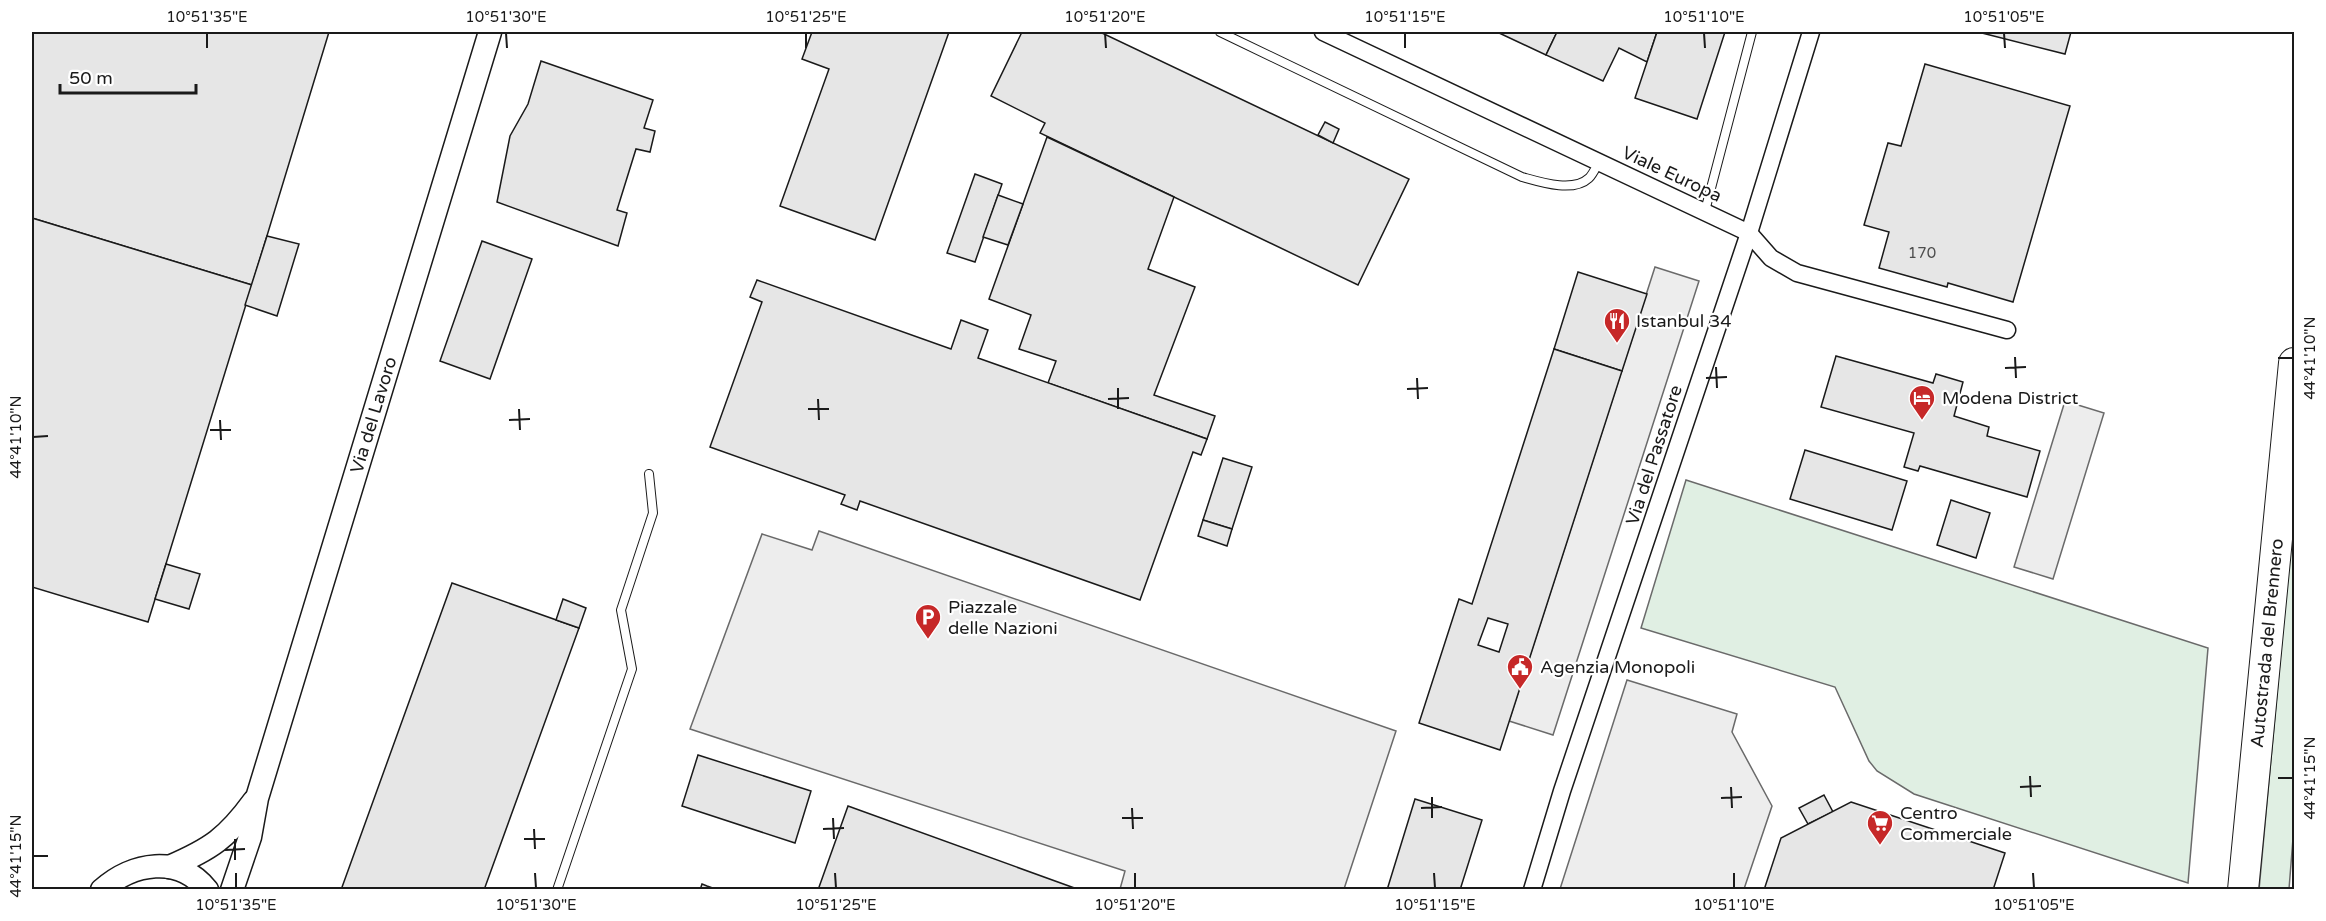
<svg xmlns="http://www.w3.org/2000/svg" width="2326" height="921" font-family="'Varela Round',sans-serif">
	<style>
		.green { fill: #e0efe3; stroke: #6a6a6a; stroke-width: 1.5 }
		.parking { fill: #ededed; stroke: #6a6a6a; stroke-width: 1.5 }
		.building { fill: #e6e6e6; stroke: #1a1a1a; stroke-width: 1.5; fill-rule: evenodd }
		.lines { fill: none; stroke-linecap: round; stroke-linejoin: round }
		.lane-casing { stroke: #1a1a1a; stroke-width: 10 }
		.street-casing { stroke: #1a1a1a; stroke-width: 19 }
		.secondary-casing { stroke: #1a1a1a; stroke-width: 25 }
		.highway-casing { stroke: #1a1a1a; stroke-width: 32 }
		.lane { stroke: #fff; stroke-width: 8 }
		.street { stroke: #fff; stroke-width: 16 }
		.secondary { stroke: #fff; stroke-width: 22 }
		.highway { stroke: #fff; stroke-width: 30 }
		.ticks { fill: none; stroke: #1a1a1a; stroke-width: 2 }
		.labels { text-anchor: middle; stroke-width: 4.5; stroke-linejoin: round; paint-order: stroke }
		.number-label { font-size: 15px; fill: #4d4d4d }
		.street-label { font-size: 18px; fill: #1a1a1a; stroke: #fff }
		.poi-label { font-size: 18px; fill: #1a1a1a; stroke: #fff; text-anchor: start }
		.neatline { fill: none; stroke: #1a1a1a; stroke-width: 2 }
		.ticks-label { font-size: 15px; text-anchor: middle; fill: #1a1a1a }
	</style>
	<rect width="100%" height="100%" fill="#fff"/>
	<g class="green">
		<path d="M1686,480l522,168 -20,235 -274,-89 -37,-23 -8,-10 -34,-74 -194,-59z"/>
		<path d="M2294,507v319l-5,63 -30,1z"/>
	</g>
	<g class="parking">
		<path d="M1655,267l44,14 -146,454 -44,-14z"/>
		<path d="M2065,401l39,12 -51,166 -39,-12z"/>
		<path d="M819,531l577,200 -52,158h-224l5,-18 -435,-142 72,-195 50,16z"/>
		<path d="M1627,680l110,34 -5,18 40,74 -28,83h-184z"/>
	</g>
	<g class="building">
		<path d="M32,32h297l-77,253 -220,-67z"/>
		<path d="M812,32h137l-74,208 -95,-34 49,-137 -27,-10z"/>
		<path d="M1022,32h78l309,147 -51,106 -318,-152 5,-10 -54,-27z"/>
		<path d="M1497,32h60l-11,23z"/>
		<path d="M1557,32h100l-10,30 -28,-14 -16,33 -57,-26z"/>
		<path d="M1657,32h68l-28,87 -62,-21z"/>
		<path d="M1978,32h93l-6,22z"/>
		<path d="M541,61l112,39 -9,28 11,3 -5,21 -14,-3 -19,61 10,3 -9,33 -121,-44 13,-66 18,-32z"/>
		<path d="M1925,64l145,42 -57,196 -65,-19 -1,4 -68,-19 10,-36 -25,-7 24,-82 13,3z"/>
		<path d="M1325,122l14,7 -6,14 -15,-8z"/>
		<path d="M1047,137l127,60 -26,72 47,18 -41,108 61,21 -8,23 -159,-56 8,-22 -37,-12 12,-34 -42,-16z"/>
		<path d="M975,174l27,10 -27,78 -28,-9z"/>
		<path d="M998,195l25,9 -15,41 -25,-8z"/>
		<path d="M32,218l220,67 -104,337 -116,-35z"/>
		<path d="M267,236l32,8 -22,72 -32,-11z"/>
		<path d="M482,241l50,18 -42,120 -50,-18z"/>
		<path d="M1578,272l69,22 -25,77 -68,-22z"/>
		<path d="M757,280l194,69 10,-29 27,10 -10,28 229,81 -6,16 -8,-3 -53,148 -280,-99 -3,9 -16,-6 4,-9 -135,-48 52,-145 -12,-5z"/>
		<path d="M1554,349l68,22 -122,379 -81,-27 40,-124 13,5zM1488,618l20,6 -9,28 -21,-7z"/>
		<path d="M1836,356l97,27 3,-9 27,8 -9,34 35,11 -2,9 53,15 -13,46 -107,-31 -2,5 -14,-4 10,-34 -93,-26z"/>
		<path d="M1805,450l102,31 -15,49 -102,-31z"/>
		<path d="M1223,458l29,9 -20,62 -29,-9z"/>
		<path d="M1951,500l39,13 -14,45 -39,-13z"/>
		<path d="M1203,520l29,9 -5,17 -29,-10z"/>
		<path d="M166,564l34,10 -11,35 -34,-10z"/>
		<path d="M452,583l127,45 -95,262h-143z"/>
		<path d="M563,599l23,9 -7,20 -23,-8z"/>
		<path d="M698,755l113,36 -16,52 -113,-37z"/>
		<path d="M1824,795l9,17 -25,12 -9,-16z"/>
		<path d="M1415,799l67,21 -22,70h-73z"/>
		<path d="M1851,802l154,51 -12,37h-229l17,-52z"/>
		<path d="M848,806l232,84h-262z"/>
		<path d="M702,884l5,2 11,4h-18z"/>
	</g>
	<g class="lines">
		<g class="lane-casing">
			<g id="lane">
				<path d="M1220,32l302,145c18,5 51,16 67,1 4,-4 7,-11 10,-16"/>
				<path d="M1705,211l47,-179"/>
				<path d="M557,890l75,-221 -11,-59 32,-97 -4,-39"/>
			</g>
		</g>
		<g class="street-casing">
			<g id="street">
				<path d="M1323,32l426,201 22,25 26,15 210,57"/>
				<path d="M1532,890l30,-99 187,-558 62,-201"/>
			</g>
		</g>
		<g class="secondary-casing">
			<g id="secondary">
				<path d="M169,867c42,-18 58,-29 85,-66"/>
				<path d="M102,890c30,-27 77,-36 105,0"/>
				<path id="s1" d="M232,890l18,-53 7,-39 233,-766"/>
			</g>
		</g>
		<g class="highway-casing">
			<g id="highway">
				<path id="s2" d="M2243,890l51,-527"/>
			</g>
		</g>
		<use href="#lane" class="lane"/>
		<use href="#street" class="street"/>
		<use href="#secondary" class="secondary"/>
		<use href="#highway" class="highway"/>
	</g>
	<path class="ticks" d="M207,33v15M506,33l1,15M806,33v15M1105,33l1,15M1405,33v15M1704,33l1,15M2004,33l1,15M2015,357l1,21M2278,358h15M1716,367l1,21M2005,368l21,-1M1417,378l1,21M1706,378l21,-1M1118,388v21M1407,389l21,-1M818,399l1,21M1108,399l21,-1M519,409l1,21M808,409h21M220,420l1,20M509,420l21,-1M210,430h21M33,437l15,-1M2030,776l1,21M2278,778h15M1731,787l1,21M2020,787l21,-1M1432,797v21M1721,798l21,-1M1132,808l1,21M1421,808l21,-1M833,818l1,21M1122,818h21M534,829l1,20M823,829l21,-1M235,839v21M524,839h21M225,850l20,-1M33,856h15M236,873v15M535,873l1,15M835,873l1,15M1135,873v15M1434,873l1,15M1734,873v15M2033,873l1,15"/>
	<defs>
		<g id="restaurant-pin" transform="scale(1.35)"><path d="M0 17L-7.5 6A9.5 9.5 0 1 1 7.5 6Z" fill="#c62828" stroke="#fff"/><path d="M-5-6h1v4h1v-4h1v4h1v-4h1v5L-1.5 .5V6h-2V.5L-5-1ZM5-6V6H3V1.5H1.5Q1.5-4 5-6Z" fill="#fff"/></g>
		<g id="hotel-pin" transform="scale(1.35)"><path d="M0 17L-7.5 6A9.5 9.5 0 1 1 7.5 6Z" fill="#c62828" stroke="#fff"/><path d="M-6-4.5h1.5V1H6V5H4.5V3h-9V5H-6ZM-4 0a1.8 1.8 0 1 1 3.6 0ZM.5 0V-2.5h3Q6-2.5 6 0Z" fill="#fff"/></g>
		<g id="parking-pin" transform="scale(1.35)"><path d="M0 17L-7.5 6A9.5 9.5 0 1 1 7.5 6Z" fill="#c62828" stroke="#fff"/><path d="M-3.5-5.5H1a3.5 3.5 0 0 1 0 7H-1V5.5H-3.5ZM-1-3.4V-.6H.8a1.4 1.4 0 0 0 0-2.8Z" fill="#fff"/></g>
		<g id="civic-pin" transform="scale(1.35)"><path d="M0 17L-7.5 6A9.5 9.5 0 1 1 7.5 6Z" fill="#c62828" stroke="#fff"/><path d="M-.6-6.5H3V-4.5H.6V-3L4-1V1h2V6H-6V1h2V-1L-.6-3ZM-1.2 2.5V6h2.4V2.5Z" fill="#fff"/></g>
		<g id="supermarket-pin" transform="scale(1.35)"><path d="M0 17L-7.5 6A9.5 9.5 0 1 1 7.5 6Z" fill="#c62828" stroke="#fff"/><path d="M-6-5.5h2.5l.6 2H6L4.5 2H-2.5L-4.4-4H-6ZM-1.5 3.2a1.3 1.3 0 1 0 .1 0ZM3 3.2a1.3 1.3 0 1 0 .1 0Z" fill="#fff"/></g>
	</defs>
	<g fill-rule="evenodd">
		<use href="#restaurant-pin" x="1617" y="321"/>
		<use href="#hotel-pin" x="1922" y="398"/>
		<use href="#parking-pin" x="928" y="617"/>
		<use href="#civic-pin" x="1520" y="667"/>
		<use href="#supermarket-pin" x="1880" y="823"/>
	</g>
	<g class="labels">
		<g class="number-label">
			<text x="1922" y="258">170</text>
		</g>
		<g class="street-label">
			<text transform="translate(1672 174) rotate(25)" y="6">Viale Europa</text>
			<text dy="6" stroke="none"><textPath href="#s1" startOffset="496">Via del Lavoro</textPath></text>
			<text transform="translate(1654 455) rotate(-72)" y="6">Via del Passatore</text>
			<text dy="6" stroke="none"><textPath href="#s2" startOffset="248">Autostrada del Brennero</textPath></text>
		</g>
		<g class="poi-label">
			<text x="1636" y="327">Istanbul 34</text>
			<text x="1942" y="404">Modena District</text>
			<text x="948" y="613">Piazzale<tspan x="948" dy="21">delle Nazioni</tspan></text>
			<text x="1540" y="673">Agenzia Monopoli</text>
			<text x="1900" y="819">Centro<tspan x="1900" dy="21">Commerciale</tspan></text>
		</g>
	</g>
	<rect width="2326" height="921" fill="none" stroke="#ffffff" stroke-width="66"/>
	<path d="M60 84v9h136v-9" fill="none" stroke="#1a1a1a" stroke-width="3"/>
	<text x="69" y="84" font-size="18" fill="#1a1a1a" stroke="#ffffff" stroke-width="4.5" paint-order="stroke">50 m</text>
	<rect x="33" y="33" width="2260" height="855" class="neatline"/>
	<g class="ticks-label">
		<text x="207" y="22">10°51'35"E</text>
		<text x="506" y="22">10°51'30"E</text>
		<text x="806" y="22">10°51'25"E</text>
		<text x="1105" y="22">10°51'20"E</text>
		<text x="1405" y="22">10°51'15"E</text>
		<text x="1704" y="22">10°51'10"E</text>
		<text x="2004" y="22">10°51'05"E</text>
		<text transform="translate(2310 358) rotate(-90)" y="5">44°41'10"N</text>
		<text transform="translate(16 437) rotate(-90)" y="5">44°41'10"N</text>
		<text transform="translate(2310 778) rotate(-90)" y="5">44°41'15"N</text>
		<text transform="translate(16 856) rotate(-90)" y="5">44°41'15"N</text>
		<text x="236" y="910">10°51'35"E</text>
		<text x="536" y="910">10°51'30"E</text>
		<text x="836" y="910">10°51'25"E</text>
		<text x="1135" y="910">10°51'20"E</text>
		<text x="1435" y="910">10°51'15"E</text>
		<text x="1734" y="910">10°51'10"E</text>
		<text x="2034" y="910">10°51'05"E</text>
	</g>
</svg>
